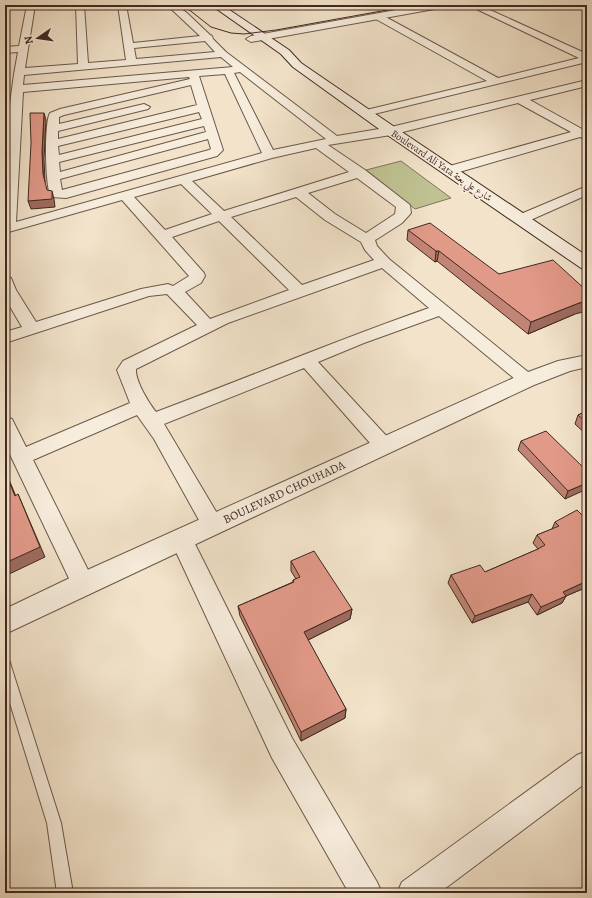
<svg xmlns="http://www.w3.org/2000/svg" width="592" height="898" font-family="Alegreya,Amiri,serif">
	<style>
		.green { fill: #c0c293; stroke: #80765a }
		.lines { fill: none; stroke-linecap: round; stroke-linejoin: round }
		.service-casing { stroke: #6c584a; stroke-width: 2 }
		.minor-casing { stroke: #6c584a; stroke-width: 2 }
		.tertiary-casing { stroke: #6c584a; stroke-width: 2 }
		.secondary-casing { stroke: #402920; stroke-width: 2 }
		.service { fill: #f7eddd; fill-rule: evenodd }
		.minor { fill: #f7eddd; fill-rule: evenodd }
		.tertiary { fill: #f7eddd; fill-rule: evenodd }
		.secondary { fill: #f7eddd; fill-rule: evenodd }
		.tram { stroke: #402920; stroke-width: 1 }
		.wall { fill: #c28475; stroke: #402920 }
		.shaded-wall { fill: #9e6b5f; stroke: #402920 }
		.building { fill: #e19988; stroke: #402920 }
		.labels { text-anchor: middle; stroke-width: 3; stroke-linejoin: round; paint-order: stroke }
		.far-street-label { font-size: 10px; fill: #402920; stroke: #f7eddd }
		.street-label { font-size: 12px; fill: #402920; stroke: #f7eddd }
	</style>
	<rect width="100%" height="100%" fill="#f2e3ca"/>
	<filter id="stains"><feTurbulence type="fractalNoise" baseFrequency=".005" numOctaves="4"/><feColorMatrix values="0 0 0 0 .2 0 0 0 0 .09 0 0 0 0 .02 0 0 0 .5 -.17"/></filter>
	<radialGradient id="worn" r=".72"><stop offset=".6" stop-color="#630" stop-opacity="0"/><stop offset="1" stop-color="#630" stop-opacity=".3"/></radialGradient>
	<path class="green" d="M401,161l50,37 -36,11 -49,-39z"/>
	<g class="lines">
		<g class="service-casing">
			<path id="service" d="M5,660l5,2 1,4 50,157 12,70h-16l-10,-70 -42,-136z"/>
		</g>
		<g class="minor-casing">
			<g id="minor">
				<path d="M27,5h8l-10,63 53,-4 -2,-59h8l4,58 38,-3 -8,-55h8l7,38 67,-7 -33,-31h9l11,8 23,22 2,1 1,3 13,13 111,84 54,-9 196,-47v6l-57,14 52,29 5,-2v13l-7,-3 -124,36h-10l-1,-3 1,-3 125,-35 -53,-29 -127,32 -63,10 37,25 45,35 1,8 -9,10 -25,16 -2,1 2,6 12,13 144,117 3,4 -3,4 -6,2 -6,-2 -82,-68 -75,27 -46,19 73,79 3,5 -3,5 -7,2 -7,-2 -73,-83 -140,56 60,101 -3,6 -8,3 -8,-3 -51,-92 -17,-24 -104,45 62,124 -4,7 -8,3 -8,-3 -70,-147v-27l7,2 14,28 104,-44 -13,-33 6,-9 74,-36 -30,-31 -18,2 -144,47v-11l17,-5 -17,-29v-22l6,2 5,12 20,32 105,-33 27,-5 5,2 16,-10 -67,-76 -117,33c0,-60 1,-122 13,-181l-13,1v-6l14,-1zM205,41l10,11 -79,7 -2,-11zM221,57l12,10 -210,18 1,-10zM240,72l86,67 -53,11 -39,-77zM225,74l37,79 -246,69 7,-130 166,-15 1,2 -130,30 -10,4c-6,9 -5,74 1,84l15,1 151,-42 6,-6 -24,-74zM191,85l6,20 -139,34v-8l90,-22 2,-2 -6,-3 -85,20v-7l5,-2zM199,112l3,7 -143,36 -1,-9zM204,126l2,6 -146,40 -1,-10zM208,139l3,10 -2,1 -147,40 -2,-11zM316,148l33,24 -125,39 -32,-30 80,-23zM357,178l39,29 -1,7 -29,19 -31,-19 -27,-21zM181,184l31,30 -47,16 -31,-33zM296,197l29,23 36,22 4,8 9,10 -72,25 -71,-68zM219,221l70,69 -79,29 -25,-27 16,-9 4,-7 -1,-3 -32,-36zM382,268l47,40c-92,32 -182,70 -273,104 -7,-9 -21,-31 -20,-43l92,-46z"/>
				<path d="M468,5h11l108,49v8l-221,54 -4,-1 -2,-2 2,-2 125,-30 -113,-63 -1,-2 1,-2h6l118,64 81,-20z"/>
				<path d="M587,186v9l-61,27 -5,1 -5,-1 -2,-3 2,-3z"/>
				<path d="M181,530l8,2 103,206 85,144 5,11h-33l-77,-135 -102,-219 3,-7z"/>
				<path d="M587,751v31l-148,111h-42l5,-11 175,-127z"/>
			</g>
		</g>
		<g class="tertiary-casing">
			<g id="tertiary">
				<path d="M424,5h21l-5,3 -189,34 -5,-3 5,-3z"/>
				<path d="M587,355v12l-17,4 -36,14 -529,249v-25l69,-33 446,-201 38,-14z"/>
			</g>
		</g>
		<g class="secondary-casing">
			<path id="secondary" d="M211,5h11l67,45 12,13 95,65 191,128v13l-6,-1 -195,-134 -93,-67 -12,-13z"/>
		</g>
		<use href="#service" class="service"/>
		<use href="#minor" class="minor"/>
		<use href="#tertiary" class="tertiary"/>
		<use href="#secondary" class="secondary"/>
		<path class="tram" d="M183,5l28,22 20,6 13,1 32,-4 139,-25"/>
	</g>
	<g class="wall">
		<path d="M408,230l91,44 76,40 -47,20 -91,-73 -2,1 -28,-22z"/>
		<path d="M587,411v24l-12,-11 3,-9z"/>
		<path d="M521,441l66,30 -22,28 -47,-49z"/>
		<path d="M587,520v67l-21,9 -4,7 -25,12 -9,-13 -56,21 -24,-40 3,-8 34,-3 53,-23 -5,-6 4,-8 15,-6 3,-7z"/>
		<path d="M291,561l61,48 -2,10 -42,21 38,69 -1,9 -44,23 -61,-125 -2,-10 55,-24v-2l3,-1 -5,-8z"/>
	</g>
	<g class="shaded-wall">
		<path d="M44,113l2,7 -2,39 1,23 -2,-8 -1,-22z"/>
		<path d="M52,191l2,8 1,8 -24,2 -3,-8z"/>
		<path d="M436,251h3l-2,10 -2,1z"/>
		<path d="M587,301v10l-12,3 -47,20 3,-12 48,-19z"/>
		<path d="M5,470l15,36 -5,-10 -10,-24z"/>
		<path d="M587,483v6l-22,10 3,-8z"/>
		<path d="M18,494l27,63 -40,19v-13z"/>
		<path d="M587,581v6l-21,9 -4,7 -25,12 4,-8 22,-15z"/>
		<path d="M532,594l-4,8 -56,21 3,-7z"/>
		<path d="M352,609l-2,10 -46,23v-10z"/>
		<path d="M346,709l-1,9 -44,23v-9z"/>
	</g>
	<g class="building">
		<path d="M30,113h14l-2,39 1,22 4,16 5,1v8l-24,2 3,-58z"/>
		<path d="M430,223l69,51 54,-14 34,31v10l-8,2 -48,19 -92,-71h-3l-28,-21z"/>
		<path d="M587,411v12l-9,-8z"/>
		<path d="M546,431l41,40v12l-19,8 -47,-50z"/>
		<path d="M5,472l10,24 3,-2 22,53 -35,16z"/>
		<path d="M577,510l10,10v61l-24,11 3,4 -25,11 -9,-13 -57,22 -24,-41 29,-10 5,7 53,-23 7,-4 -8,-10 22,-9 -4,-4z"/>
		<path d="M314,551l38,58 -48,23 42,77 -45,23 -63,-126 56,-24 -1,-2 7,-3 -9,-16z"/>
	</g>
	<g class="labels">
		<g class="far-street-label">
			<text transform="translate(442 165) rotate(34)" y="4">Boulevard Ali Yata شارع علي يعتة</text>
		</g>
		<g class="street-label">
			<text transform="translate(284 492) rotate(-25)" y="4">BOULEVARD CHOUHADA</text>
		</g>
	</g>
	<rect width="592" height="898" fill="none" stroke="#f2e3ca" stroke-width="20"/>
	<rect x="6" y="6" width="580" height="886" fill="none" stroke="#402920" stroke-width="2"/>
	<rect x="10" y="10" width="572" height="878" fill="none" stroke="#402920"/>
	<g transform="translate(38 38) rotate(257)" stroke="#f7eddd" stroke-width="3" paint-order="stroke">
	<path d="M0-3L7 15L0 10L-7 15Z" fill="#402920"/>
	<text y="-6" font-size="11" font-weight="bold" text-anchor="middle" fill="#402920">N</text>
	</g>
	<rect width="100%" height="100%" filter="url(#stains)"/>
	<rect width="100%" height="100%" fill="url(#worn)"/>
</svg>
